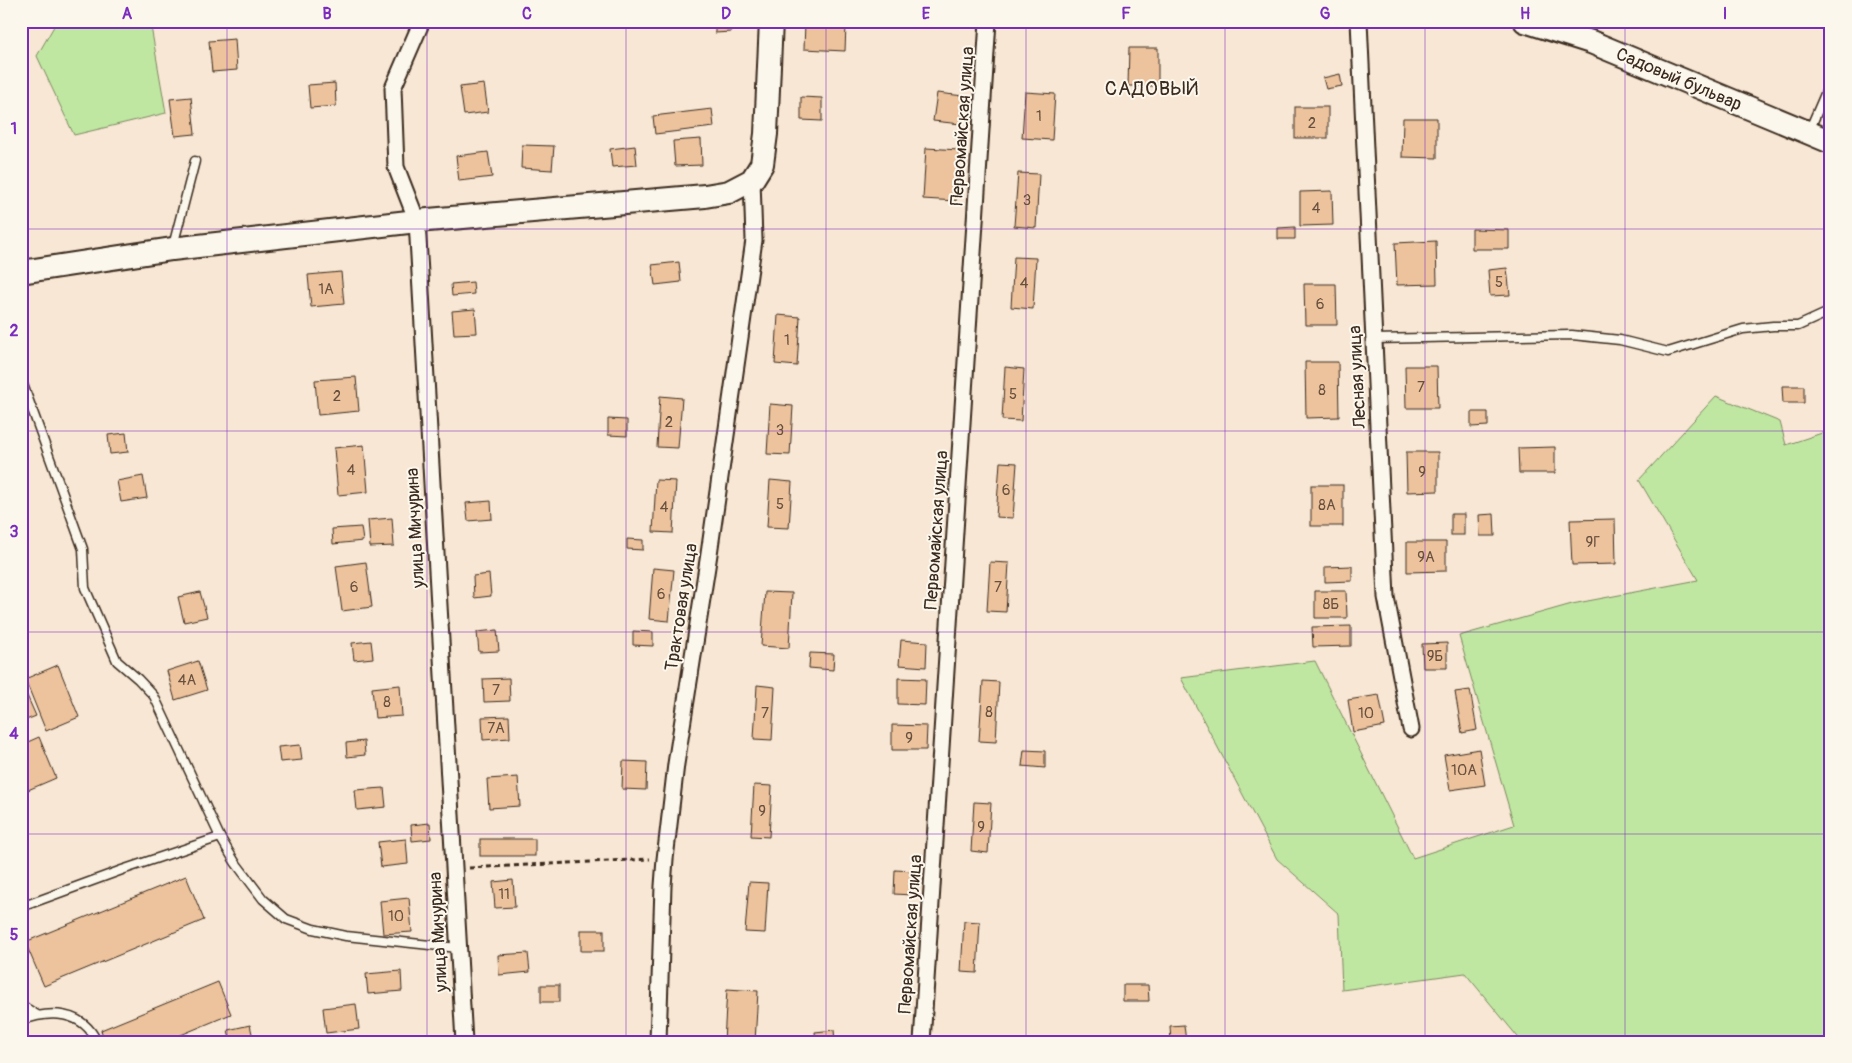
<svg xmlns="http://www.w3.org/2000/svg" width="1852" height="1063" font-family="Pangolin,sans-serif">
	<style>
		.green { fill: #bfe7a2; stroke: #7d8860 }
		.building { fill: #edc39d; stroke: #3b2a1e }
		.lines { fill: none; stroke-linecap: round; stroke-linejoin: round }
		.lane-casing { stroke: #3b2a1e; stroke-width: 11 }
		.street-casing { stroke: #3b2a1e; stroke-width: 19 }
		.secondary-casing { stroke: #3b2a1e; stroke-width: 26 }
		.path { stroke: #3b2a1e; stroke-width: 3; stroke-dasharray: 5 4; stroke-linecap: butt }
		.lane { stroke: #fbf7ec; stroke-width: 8 }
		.street { stroke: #fbf7ec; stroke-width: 15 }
		.secondary { stroke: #fbf7ec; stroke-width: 22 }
		.grid { fill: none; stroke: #7b2cbf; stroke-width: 1; stroke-opacity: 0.55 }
		.labels { text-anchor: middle; stroke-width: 4; stroke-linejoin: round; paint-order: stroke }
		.number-label { font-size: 15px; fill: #68503e }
		.street-label { font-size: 18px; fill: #3b2a1e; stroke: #fbf7ec }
		.quarter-label { font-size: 20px; letter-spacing: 1px; fill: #3b2a1e; stroke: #fbf7ec }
		.neatline { fill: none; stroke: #7b2cbf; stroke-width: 2 }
		.grid-label { font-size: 16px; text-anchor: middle; font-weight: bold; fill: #7b2cbf }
	</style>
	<rect width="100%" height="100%" fill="#f7e7d4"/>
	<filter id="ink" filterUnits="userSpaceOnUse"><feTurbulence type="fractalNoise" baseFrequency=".02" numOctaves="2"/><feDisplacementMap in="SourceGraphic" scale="10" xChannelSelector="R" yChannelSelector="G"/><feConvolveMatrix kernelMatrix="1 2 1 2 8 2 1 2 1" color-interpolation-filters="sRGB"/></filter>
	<g filter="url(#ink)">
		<g class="green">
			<path d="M57,21h93l16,92 -92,22 -37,-79z"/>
			<path d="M1716,396l64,26 6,23 45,-15v612h-309l-57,-69 -123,17 -3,-76 -62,-55 -96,-181 134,-17 98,197 101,-33 -55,-189 113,-32 126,-24 -59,-100z"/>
		</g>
		<g class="building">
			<path d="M715,21h15l1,11 -16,1z"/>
			<path d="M805,23l41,2 -1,26 -41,-2z"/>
			<path d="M235,39l2,31 -25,2 -3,-31z"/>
			<path d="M1129,48h29v38h-30z"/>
			<path d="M1340,74l2,12 -16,3 -3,-11z"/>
			<path d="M335,83l1,23 -26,2 -2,-23z"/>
			<path d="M484,84l4,28 -24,3 -4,-28z"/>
			<path d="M1025,92l30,2 -3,46 -30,-2z"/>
			<path d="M937,93l27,3 -3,28 -28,-3z"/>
			<path d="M191,97l4,37 -20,2 -5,-37z"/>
			<path d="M801,97l21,1v23l-21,-1z"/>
			<rect x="1295" y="107" width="33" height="31"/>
			<path d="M712,109l2,18 -59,7 -2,-18z"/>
			<path d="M1403,118h34v40l-35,-1z"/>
			<path d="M701,139l1,26 -27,1 -2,-25z"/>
			<path d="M522,145l32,1 -2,24 -31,-2z"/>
			<path d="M635,146l2,19 -25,2 -2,-18z"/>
			<path d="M926,148l33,2 -3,51 -33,-2z"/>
			<path d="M488,152l4,25 -33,4 -3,-25z"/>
			<path d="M1018,173l21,1 -3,54 -22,-2z"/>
			<path d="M1332,191l1,34 -33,1v-34z"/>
			<path d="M1295,227v12h-17v-11z"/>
			<path d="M1472,229l37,1v19h-37z"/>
			<path d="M1436,241l1,43 -40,1 -2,-42z"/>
			<path d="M1014,257l22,1 -3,51 -22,-2z"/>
			<path d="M679,262l2,20 -26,3 -3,-20z"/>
			<path d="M1507,268l3,27 -20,1 -2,-26z"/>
			<path d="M341,272l3,32 -33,3 -3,-32z"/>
			<path d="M473,282l1,12 -22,2 -1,-12z"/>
			<path d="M1304,284h32l1,41h-32z"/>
			<path d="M475,309l2,24 -23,1 -2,-23z"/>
			<path d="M778,315l22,2 -3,49 -22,-2z"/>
			<path d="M1305,362h33l1,55 -33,1z"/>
			<path d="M1405,366h32l1,42h-32z"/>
			<path d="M1005,367l19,2 -3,52 -19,-1z"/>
			<path d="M356,377l3,34 -41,4 -3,-35z"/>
			<path d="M1782,386h22v17h-21z"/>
			<path d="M660,396l22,2 -4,50 -21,-1z"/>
			<path d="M770,404l23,2 -3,49 -23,-1z"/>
			<path d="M1471,412h17v14l-17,1z"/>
			<path d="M608,419l19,1v16l-19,-1z"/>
			<path d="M126,433l2,19 -18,2 -2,-19z"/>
			<path d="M364,445l4,47 -30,3 -4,-47z"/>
			<path d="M1555,447v26h-36l-1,-25z"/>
			<path d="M1406,452h32v39l-31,1z"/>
			<path d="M1000,462l17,1 -4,55 -17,-1z"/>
			<path d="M143,476l4,22 -26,4 -4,-21z"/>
			<path d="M656,480l20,1 -3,52 -20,-1z"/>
			<path d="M770,480l22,2 -3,46 -22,-1z"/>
			<rect x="1311" y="485" width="32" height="41"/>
			<path d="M491,501l1,18 -24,2 -2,-18z"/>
			<rect x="1451" y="514" width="13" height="21"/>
			<path d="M1494,514l1,22h-15l-1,-21z"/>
			<path d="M392,518l2,28 -24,1 -2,-27z"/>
			<path d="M1615,519l1,45 -44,1 -2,-45z"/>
			<path d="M361,527l2,14 -30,3 -1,-15z"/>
			<path d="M627,539l16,1v10l-16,-1z"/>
			<path d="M1407,542h39v29l-39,1z"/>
			<path d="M366,562l6,45 -30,4 -6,-45z"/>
			<path d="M990,562l19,1 -3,49 -19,-1z"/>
			<path d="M1352,566v15l-27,1v-15z"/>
			<path d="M653,568l21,2 -5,51 -20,-2z"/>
			<path d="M489,574l2,22 -17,2 -1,-22z"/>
			<path d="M1315,591h31l1,27h-32z"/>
			<path d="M200,592l7,25 -23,5 -6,-25z"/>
			<path d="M765,592l27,1 -3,55 -28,-2z"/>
			<path d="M1351,626v20l-38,1 -1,-20z"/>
			<path d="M497,630l2,21 -20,1 -2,-20z"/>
			<path d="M633,631l20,1v14l-20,-1z"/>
			<path d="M901,640l26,2 -1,25 -27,-2z"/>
			<path d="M371,641l2,17 -19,2 -2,-17z"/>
			<path d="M1447,643v25h-24l-1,-24z"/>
			<path d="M810,653l24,1 -1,16 -24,-2z"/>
			<path d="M198,661l9,29 -32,10 -8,-29z"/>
			<path d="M58,665l21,52 -33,14 -21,-52z"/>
			<path d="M509,678l1,23 -26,1 -1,-23z"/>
			<path d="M898,678l28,1 -1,26 -27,-1z"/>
			<path d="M983,681l16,1 -3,60 -17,-1z"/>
			<path d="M21,682l15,34 -15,6z"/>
			<path d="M400,685l2,31 -27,2 -3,-30z"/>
			<path d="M757,685l18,2 -3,53 -18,-1z"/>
			<path d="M1470,690l7,40 -15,3 -7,-41z"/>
			<path d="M1379,695l6,31 -32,6 -5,-32z"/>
			<path d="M509,716l1,22 -27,2 -1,-23z"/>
			<path d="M892,725l35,1 -1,24h-34z"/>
			<path d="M39,737l17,41 -35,15v-48z"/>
			<path d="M364,741l1,14 -18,2 -1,-14z"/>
			<path d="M300,745l2,15 -22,2 -2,-15z"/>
			<path d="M1479,749l6,36 -35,5 -6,-35z"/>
			<path d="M1024,750l21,1v17l-23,-2z"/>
			<path d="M623,761l24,1 -1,28 -24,-1z"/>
			<path d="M518,777l2,29 -31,2 -2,-29z"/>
			<path d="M754,785l18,1 -3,51 -18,-1z"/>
			<path d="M384,788l2,19 -29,3 -2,-20z"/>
			<path d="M974,802l17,1 -3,50 -17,-2z"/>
			<path d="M430,823l1,16 -19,2 -1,-16z"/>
			<path d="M406,839l2,25 -27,3 -3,-25z"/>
			<rect x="480" y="839" width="55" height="17"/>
			<path d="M895,870l18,1 -1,24 -18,-1z"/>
			<path d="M186,876l18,44 -160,66 -19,-44z"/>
			<path d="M513,880l2,27 -20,1 -2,-26z"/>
			<path d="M749,882l19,1 -3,50 -20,-1z"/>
			<path d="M409,898l3,34 -29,2 -3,-33z"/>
			<path d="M964,921l16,1 -3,51 -16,-1z"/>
			<rect x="581" y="930" width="23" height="21"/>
			<path d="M528,953l2,19 -31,3 -1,-20z"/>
			<path d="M401,971l1,20 -34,3 -2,-20z"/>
			<path d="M218,982l13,32 -67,28h-59l-4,-12z"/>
			<rect x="541" y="985" width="18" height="17"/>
			<path d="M1123,985h25l1,16h-26z"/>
			<path d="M727,989l31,2 -3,51h-31z"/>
			<path d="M356,1004l3,25 -33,4 -3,-25z"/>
			<path d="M250,1025l4,17h-23l-3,-12z"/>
			<path d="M1184,1025l2,17h-15l-1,-16z"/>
			<path d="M834,1030l1,12h-19l-1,-10z"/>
		</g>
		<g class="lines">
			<g class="lane-casing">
				<g id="lane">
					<path d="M1809,131l22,-51"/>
					<path d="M173,246l22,-85"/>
					<path d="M1374,339l198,-4 48,5 48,12 75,-23 30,-3h25l33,-15"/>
					<path d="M21,379l62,170 2,39 32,73 21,18 16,17 66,141 15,25 28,37 23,20 27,10 33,7 112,12"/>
					<path d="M21,907l101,-37 98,-33"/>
					<path d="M21,1005l16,10"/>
					<path d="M21,1021c28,-11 62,-11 76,21"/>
				</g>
			</g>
			<g class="street-casing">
				<g id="street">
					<path d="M422,21l-29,67 3,79 21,54 47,821"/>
					<path d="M1359,21l27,576 25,132"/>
					<path d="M658,1042l5,-156 2,-27 11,-95 33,-210 45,-314 -2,-60"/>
					<path d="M922,1042l66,-1021"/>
				</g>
			</g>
			<g class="secondary-casing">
				<g id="secondary">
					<path d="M1525,21l66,21 240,100"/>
					<path d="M21,272l151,-23 245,-28 288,-25 24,-4 23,-12 10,-16 4,-30 5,-113"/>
				</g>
			</g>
			<path class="path" d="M469,868l181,-9"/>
			<use href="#lane" class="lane"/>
			<use href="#street" class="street"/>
			<use href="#secondary" class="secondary"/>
		</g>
	</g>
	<path class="grid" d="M227,21v1021M427,21v1021M626,21v1021M826,21v1021M1026,21v1021M1225,21v1021M1425,21v1021M1625,21v1021M21,229h1810M21,431h1810M21,632h1810M21,834h1810"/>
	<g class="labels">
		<g class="number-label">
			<text x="1039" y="121">1</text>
			<text x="1312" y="128">2</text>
			<text x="1027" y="205">3</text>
			<text x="1316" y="213">4</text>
			<text x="1499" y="287">5</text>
			<text x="1024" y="288">4</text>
			<text x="326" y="294">1А</text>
			<text x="1320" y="309">6</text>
			<text x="787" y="345">1</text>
			<text x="1421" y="392">7</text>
			<text x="1322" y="395">8</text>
			<text x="1013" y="399">5</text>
			<text x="337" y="401">2</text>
			<text x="669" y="427">2</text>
			<text x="780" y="435">3</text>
			<text x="351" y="475">4</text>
			<text x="1422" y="477">9</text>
			<text x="1006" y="495">6</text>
			<text x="780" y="509">5</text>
			<text x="1327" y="510">8А</text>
			<text x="664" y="512">4</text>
			<text x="1593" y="547">9Г</text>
			<text x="1426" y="562">9А</text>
			<text x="354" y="592">6</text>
			<text x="998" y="592">7</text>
			<text x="661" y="599">6</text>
			<text x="1331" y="609">8Б</text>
			<text x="1435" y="661">9Б</text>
			<text x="187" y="685">4А</text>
			<text x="496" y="695">7</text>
			<text x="387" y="707">8</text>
			<text x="989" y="717">8</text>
			<text x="765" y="718">7</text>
			<text x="1366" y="718">10</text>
			<text x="496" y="733">7А</text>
			<text x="909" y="743">9</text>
			<text x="1464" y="775">10А</text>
			<text x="762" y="816">9</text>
			<text x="981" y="832">9</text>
			<text x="504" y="899">11</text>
			<text x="396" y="921">10</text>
		</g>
		<g class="street-label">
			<text transform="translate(1679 79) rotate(23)" y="6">Садовый бульвар</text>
			<text transform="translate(962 126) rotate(-86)" y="6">Первомайская улица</text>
			<text transform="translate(1357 377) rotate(-93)" y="6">Лесная улица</text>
			<text transform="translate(415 528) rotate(-93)" y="6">улица Мичурина</text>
			<text transform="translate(936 530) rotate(-86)" y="6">Первомайская улица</text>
			<text transform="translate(681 607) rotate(-81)" y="6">Трактовая улица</text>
			<text transform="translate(438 932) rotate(-93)" y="6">улица Мичурина</text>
			<text transform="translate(910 934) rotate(-86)" y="6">Первомайская улица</text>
		</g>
		<g class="quarter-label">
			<text x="1152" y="95">САДОВЫЙ</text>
		</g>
	</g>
	<rect width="1852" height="1063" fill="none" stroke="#fbf7ec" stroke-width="55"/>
	<rect x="28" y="28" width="1796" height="1008" class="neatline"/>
	<g class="grid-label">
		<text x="127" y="19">A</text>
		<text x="327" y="19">B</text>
		<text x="527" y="19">C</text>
		<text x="726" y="19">D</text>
		<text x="926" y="19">E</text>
		<text x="1126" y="19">F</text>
		<text x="1325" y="19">G</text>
		<text x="1525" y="19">H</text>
		<text x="1725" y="19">I</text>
		<text x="14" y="134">1</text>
		<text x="14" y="336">2</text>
		<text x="14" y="537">3</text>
		<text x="14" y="739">4</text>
		<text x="14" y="940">5</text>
	</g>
</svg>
